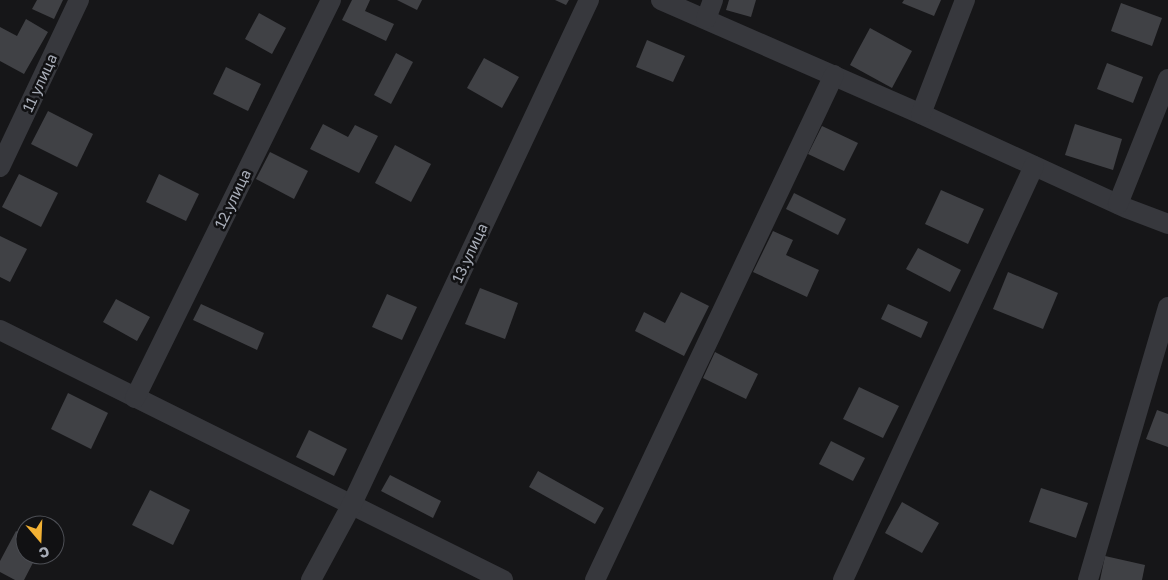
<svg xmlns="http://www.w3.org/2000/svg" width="1168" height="580" font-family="'Golos Text',sans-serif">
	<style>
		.building { fill: #404145 }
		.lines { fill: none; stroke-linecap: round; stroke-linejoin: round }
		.minor { stroke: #37383d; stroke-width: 20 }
		.labels { text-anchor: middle; stroke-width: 5; stroke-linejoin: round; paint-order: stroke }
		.street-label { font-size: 15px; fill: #a8adb8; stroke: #111113 }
	</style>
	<rect width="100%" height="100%" fill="#161618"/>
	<g class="building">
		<path d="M37,0h26l-9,19 -22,-10z"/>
		<path d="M352,0h18l-5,11 29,13 -8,17 -44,-21z"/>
		<path d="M397,0h25l-5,10z"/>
		<path d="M555,0h14l-3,5z"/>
		<path d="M729,0h27l-5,17 -25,-7z"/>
		<path d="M904,0h37l-7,16 -32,-13z"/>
		<path d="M1121,3l41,15 -10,28 -41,-15z"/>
		<path d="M259,13l27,15 -14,26 -27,-15z"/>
		<path d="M26,19l22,13 -24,42 -24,-13v-34l17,9z"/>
		<path d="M870,28l42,23 -20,37 -42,-23z"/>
		<path d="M647,40l38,16 -12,26 -37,-15z"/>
		<path d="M396,53l17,9 -22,42 -17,-9z"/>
		<path d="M484,58l35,19 -17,31 -35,-20z"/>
		<path d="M1107,63l36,14 -10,26 -36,-14z"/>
		<path d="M226,67l35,17 -13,27 -35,-17z"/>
		<path d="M48,111l45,23 -16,33 -46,-23z"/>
		<path d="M323,124l25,13 7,-12 23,11 -19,37 -49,-24z"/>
		<path d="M1075,124l47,15 -9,31 -48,-15z"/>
		<path d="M822,126l36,17 -14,28 -36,-17z"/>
		<path d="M395,145l36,19 -20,38 -36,-19z"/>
		<path d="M270,152l38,19 -14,28 -38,-20z"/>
		<path d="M19,174l39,19 -17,34 -39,-20z"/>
		<path d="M159,174l40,20 -13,27 -40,-19z"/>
		<path d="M941,190l43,19 -16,35 -43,-20z"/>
		<path d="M794,193l52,26 -8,16 -52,-26z"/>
		<path d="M773,231l20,9 -7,15 33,15 -12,27 -54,-25z"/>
		<path d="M0,236l27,13 -17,33 -10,-5z"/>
		<path d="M918,248l43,22 -11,22 -44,-23z"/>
		<path d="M1008,272l50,21 -15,36 -50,-20z"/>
		<path d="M480,288l38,15 -13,36 -40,-15z"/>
		<path d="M681,292l28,14 -25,50 -49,-25 9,-19 21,11z"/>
		<path d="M387,294l30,13 -15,33 -30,-13z"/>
		<path d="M116,299l34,18 -13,24 -34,-19z"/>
		<path d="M201,304l63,29 -7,17 -64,-30z"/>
		<path d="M888,304l40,18 -7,16 -40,-19z"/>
		<path d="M715,352l43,22 -12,25 -43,-21z"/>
		<path d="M859,387l40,19 -16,32 -40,-19z"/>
		<path d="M68,393l40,20 -17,36 -40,-20z"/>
		<path d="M1157,410l11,4v33l-22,-8z"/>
		<path d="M309,430l38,19 -13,27 -38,-19z"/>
		<path d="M831,441l34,17 -12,23 -34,-17z"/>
		<path d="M538,471l66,37 -9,16 -66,-37z"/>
		<path d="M390,475l51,26 -8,17 -52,-27z"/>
		<path d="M1041,488l47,15 -12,35 -47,-16z"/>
		<path d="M150,490l40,20 -17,35 -41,-20z"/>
		<path d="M902,502l37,21 -17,30 -37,-20z"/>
		<path d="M16,531l9,5v19h12l-13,25h-9l-15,-8v-11z"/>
		<path d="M1105,556l40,9 -3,15h-42z"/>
	</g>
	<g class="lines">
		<g class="minor">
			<path d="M661,0l260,114 205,94 42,16"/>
			<path d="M706,19l7,-19"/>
			<path d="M921,114l44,-114"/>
			<path d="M0,167l79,-167"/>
			<path d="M1118,204l50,-125"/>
			<path d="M0,330l503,250"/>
			<path d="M135,398l196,-398"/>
			<path d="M311,580l40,-74 238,-506"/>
			<path d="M595,580l239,-505"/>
			<path d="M843,580l191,-414"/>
			<path d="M1088,580l80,-273"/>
		</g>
	</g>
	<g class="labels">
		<g class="street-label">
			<text transform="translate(40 83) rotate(-65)" y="5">11 улица</text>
			<text transform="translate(233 199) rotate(-64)" y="5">12.улица</text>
			<text transform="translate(470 253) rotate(-65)" y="5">13.улица</text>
		</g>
	</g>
	<g transform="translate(40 540) rotate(161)"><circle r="24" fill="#111113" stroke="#4d4f55"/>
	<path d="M0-4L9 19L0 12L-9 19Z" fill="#f2b134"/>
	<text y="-8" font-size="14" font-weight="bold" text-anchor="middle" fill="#a8adb8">С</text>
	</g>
</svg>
